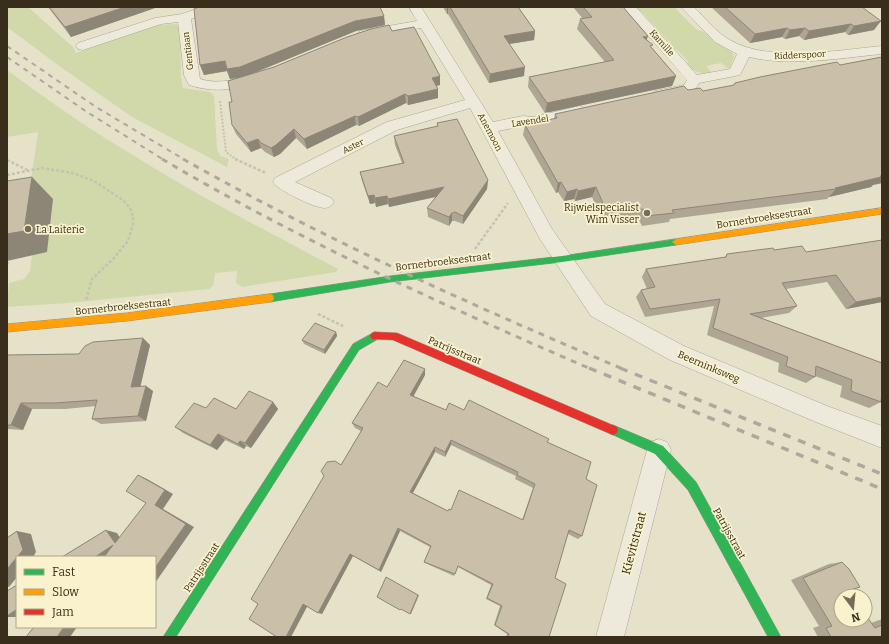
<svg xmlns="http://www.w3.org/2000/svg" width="889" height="644" font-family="Bitter,serif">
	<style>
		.green { fill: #d1d9aa }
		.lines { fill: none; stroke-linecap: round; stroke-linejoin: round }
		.street-casing { stroke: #aaa693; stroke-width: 1 }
		.fast-casing { stroke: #9a9483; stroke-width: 1 }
		.slow-casing { stroke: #9a9483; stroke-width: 1 }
		.jam-casing { stroke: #9a9483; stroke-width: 1 }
		.path-far1 { stroke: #c5c2b3; stroke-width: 2; stroke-dasharray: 2 1.5; stroke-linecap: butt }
		.path { stroke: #c5c2b3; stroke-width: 2.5; stroke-dasharray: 3 2; stroke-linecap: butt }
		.street { fill: #edeadc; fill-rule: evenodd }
		.fast { fill: #30b455; fill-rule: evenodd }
		.slow { fill: #ff9f0a; fill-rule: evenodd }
		.jam { fill: #e5322d; fill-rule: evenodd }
		.rail-far2 { stroke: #aca99c; stroke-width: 2; stroke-dasharray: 5 5; stroke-linecap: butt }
		.rail-far1 { stroke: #aca99c; stroke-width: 3; stroke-dasharray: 6 6; stroke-linecap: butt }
		.rail { stroke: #aca99c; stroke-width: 3.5; stroke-dasharray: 8 8; stroke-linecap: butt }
		.wall { fill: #aea592; fill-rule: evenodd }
		.shaded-wall { fill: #8d8677 }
		.building { fill: #cac0aa; stroke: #8d8677; fill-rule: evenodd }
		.poi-dot { fill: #766d58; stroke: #f9f2cd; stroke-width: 1.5 }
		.labels { text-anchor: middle; stroke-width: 3.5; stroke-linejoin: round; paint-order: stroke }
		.far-street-label { font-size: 9px; fill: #392e1b; stroke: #f9f2cd }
		.poi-label { font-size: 10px; fill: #392e1b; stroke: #f9f2cd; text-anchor: end }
		.street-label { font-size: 10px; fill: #392e1b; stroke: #f9f2cd }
		.near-street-label { font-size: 12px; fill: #392e1b; stroke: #f9f2cd }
	</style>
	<rect width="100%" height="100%" fill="#e6e2c9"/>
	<g class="green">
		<path d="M7,7h21l45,40 3,6 80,-28 20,-1 4,3 1,50 2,11 27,4 4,4 3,52 3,8 9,3 -2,8 -95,-50 -74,-52 -51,-38z"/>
		<path d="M632,7h45l-1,2 20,20 8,3 13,11 15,9 2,5 -5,12 -8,-6 -15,3 6,7c-11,2 -18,-2 -27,-8l3,-4 -11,-11 -8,-3 1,-4 -28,-31 -7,-2z"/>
		<path d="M7,70c39,29 79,57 121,82 68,43 139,79 210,117l-2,3 -94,15 -6,-4 1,-12 -22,2 -2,13 -4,3 -141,14 -61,4 2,-24 15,-4 6,-8 2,-16 -1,-75 7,-48 -31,5z"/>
	</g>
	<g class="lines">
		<g class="street-casing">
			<g id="street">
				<path d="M202,7h18l-2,3 -27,9 9,60c19,6 36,0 55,-4l5,1 2,3 -2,3c-24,8 -46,11 -71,3l-5,-10 -6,-53 -17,2 -78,26 -5,-1 -2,-3 2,-3 77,-25 27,-4z"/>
				<path d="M409,7h12l72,115 30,-6 10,1 47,-11 5,2 2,3 -2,3 -52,13 -10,-1 -25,5 54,98 53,75 79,42 143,60 55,20v22l-66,-26 -146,-62 -79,-44 -51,-77 -70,-131 -73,22 -102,52 36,16 3,4 -3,4c-1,1 -6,2 -6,2 -10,0 -48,-18 -52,-26l2,-4 112,-56 78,-22 -44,-72 -56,10 -5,-1 -2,-3 2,-3 5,-1 52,-9z"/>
				<path d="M623,7h13l61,68 33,-6 7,-15 -22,-12 -34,-35h13c11,11 22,25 36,33 39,23 109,10 152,6v8c-43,4 -90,13 -133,3l-9,18 -41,8 -5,8 -34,7 -5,-1 -2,-3 2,-3 29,-6 3,-5z"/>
				<path d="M659,439l8,3 4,8 -47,187h-28l51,-187 4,-8z"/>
			</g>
		</g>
		<g class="fast-casing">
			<g id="fast">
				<path d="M676,239l4,3 -4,3 -114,17 -172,20 -120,20 -3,-1 -1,-3 1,-3 3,-1 120,-18 172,-20z"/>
				<path d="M375,332l3,1 2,3 -2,3 -19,11 -183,287h-13l190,-293z"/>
				<path d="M613,425l50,21 33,36 85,155h-13l-80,-147 -33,-36 -46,-21 -1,-3 1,-3z"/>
			</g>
		</g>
		<g class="slow-casing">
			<g id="slow">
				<path d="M882,208v6l-206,31 -4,-3 4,-3z"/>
				<path d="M270,294l3,1 1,3 -1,3 -3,1 -143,19 -120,11v-8l120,-11z"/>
			</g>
		</g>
		<g class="jam-casing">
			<path id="jam" d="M375,332l22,1 220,94 1,3 -1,3 -4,2 -220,-95 -21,-1 -2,-3 2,-3z"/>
		</g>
		<path class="path-far1" d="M220,101l6,51 11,8"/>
		<g class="path">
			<path d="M235,159l31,14"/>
			<path d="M7,160l20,10"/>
			<path d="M7,175l35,-7 31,5 21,8 29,19 7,8 3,8v9l-5,16 -14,17 -22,21 -6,21"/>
			<path d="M475,249l33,-46"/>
			<path d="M7,265l1,-4"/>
			<path d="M318,314l27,13"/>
		</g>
		<use href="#street" class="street"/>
		<use href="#fast" class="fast"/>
		<use href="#slow" class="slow"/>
		<use href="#jam" class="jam"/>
		<g class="rail-far2">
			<path d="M7,46l89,61 89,53"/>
			<path d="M7,57l80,55 77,48"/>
		</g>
		<g class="rail-far1">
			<path d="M162,159c137,81 283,147 429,210"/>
			<path d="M183,159c141,80 290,147 440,210"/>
		</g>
		<g class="rail">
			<path d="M589,368l293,121"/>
			<path d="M620,368l262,106"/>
		</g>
	</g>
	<g class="wall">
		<path d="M48,7h110l-87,30z"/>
		<path d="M443,7h75l17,24 -1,9 -25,4 15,32 -35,7 -41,-69h-1z"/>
		<path d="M573,7h50l24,33 5,8 24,28 -4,10 -127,27 -17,-26 1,-10 76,-15 -28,-33 3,-10h3z"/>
		<path d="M711,7h151l12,23 -26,5 -3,-3 -41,8 -5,-4 -14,3 -3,-2 -32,6z"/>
		<path d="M384,16l1,9 -29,6 -110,45 28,-9 118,-36 48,54 -4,1 2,12 -30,7 -2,-2 -47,23 -3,-1 -49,24 -11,-11 -16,16 -6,3 -9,-5 -4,-4 -10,4 -15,-18 -4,-9v-23l9,-25 -11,2 -3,-8 -23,4 -4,-10z"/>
		<path d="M882,57v126l-9,2 -2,2 -42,10 -2,2 -157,20 -1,3 -27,4 -4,-8 -21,3 -3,-5 -13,1 -9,-20 -17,4 -1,-2 -10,2 -6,-9 -2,1 -33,-58 2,-10 29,-6 1,-5 133,-24 15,1 31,-5 1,-3 105,-18z"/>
		<path d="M437,123l51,57 -1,9 -24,35 -8,-3h-3l-3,5 -21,-9 -1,-9 9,-11 -47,10 -1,-3 -12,3 -1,-4 -5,1 -8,-23 -2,-9 42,-9 -7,-18 -1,-9 43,-9z"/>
		<path d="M882,240v62l-36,7 -19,-27 -41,7 11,17 -8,7 -28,5 121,45v39l-1,-1v1l-12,6 -29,-11 2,-11 -27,-10v1l-9,6 -28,-11 1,-9 -72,-28 7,-29 -69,11 -9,-20 5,-7 6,-1 -5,-12 4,-8 79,-12 2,-3 47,-4 32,2z"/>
		<path d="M336,332l1,4 -12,18 -21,-10 -2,-4z"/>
		<path d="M150,345l-10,41h6l7,5 -7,30 -45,3 -9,-5 4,-13 -31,3h-33l-9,21 -16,-1v-74l72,-1z"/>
		<path d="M425,369v6l-12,21 33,14h18l83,32 39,37 -4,57 -4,3 -10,-5 -13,44 -6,59h-43l1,-3 -13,-9 6,-19 -14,-7 5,-14 -33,-18 -4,9 -29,-13 -1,-1 6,-15 -30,-16 -19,41 -28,-16 -31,58 19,-149 20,-34 -6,-3 -3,-5 35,-36zM451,445l65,31 -1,3 18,9 -11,32 -71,-10 -3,1 -35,-18 22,-41 10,5z"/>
		<path d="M273,402l5,7 -27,39 -5,-2 -2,3 -19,-9 -8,10 -34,-17 -8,-6 31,-19 30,1z"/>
		<path d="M842,562l8,28 21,33 11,-4v18h-64l-5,-9 6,-2 -28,-46 38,-16z"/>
	</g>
	<g class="shaded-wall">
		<path d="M125,7h33l-87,30 -6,-10z"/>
		<rect x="447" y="7" width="1" height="7"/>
		<path d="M384,16l1,9 -29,6 -112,46 -14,2 -3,-8 -23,4 -4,-10 155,-44z"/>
		<path d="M881,21l-7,9 -26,5 6,-9z"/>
		<path d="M851,24l-6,8 -41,8 5,-9z"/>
		<path d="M787,28l-5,9 -32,6 5,-9z"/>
		<path d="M805,28l-6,8 -14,3 5,-9z"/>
		<path d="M535,31l-1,9 -31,5 1,-9z"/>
		<path d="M648,36l-3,9 -2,-8z"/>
		<path d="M525,67l-1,9 -35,7 1,-9z"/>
		<path d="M440,76v9l-8,2v-9z"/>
		<path d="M676,76l-4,10 -127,27 2,-10z"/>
		<path d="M438,89v9l-30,7v-9z"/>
		<path d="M405,94l1,9 -47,23 -1,-9z"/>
		<path d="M355,116l1,9 -49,24 -3,-10z"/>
		<path d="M294,129l2,9 -16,16 -6,3 -3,-9z"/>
		<path d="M258,139l3,9 -10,4 -4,-9z"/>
		<path d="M882,176v7l-9,2 -2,2 -42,10 7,-8 -1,-1z"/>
		<path d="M32,177l21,22 -6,53 -40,9v-27z"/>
		<path d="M488,180l-1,9 -24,35v-8z"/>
		<path d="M561,182l-3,10 -2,1 2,-10z"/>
		<path d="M444,187v8l-55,12 -1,-8z"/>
		<path d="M596,187l-4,10 -17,4 3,-10z"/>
		<path d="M577,189l-3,10 -10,2 3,-9z"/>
		<path d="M374,195l1,8 -5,1 -2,-8z"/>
		<path d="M387,196l1,8 -12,3 -1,-9z"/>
		<path d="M452,213v8l-3,5v-9z"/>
		<path d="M882,297v5l-36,7 10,-7z"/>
		<path d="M336,332l1,4 -12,18 -1,-4z"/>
		<path d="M143,338l7,7 -11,48 -8,-6z"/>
		<path d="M425,369v6l-14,26 -1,-6z"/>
		<path d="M146,386l7,5 -7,30 -8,-5z"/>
		<path d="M273,402l5,7 -27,39 -6,-5z"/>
		<path d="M21,403l11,6 -9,21 -12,-5z"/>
		<path d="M218,434l7,6 -8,10 -7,-5z"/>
		<path d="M451,440v5l-6,12v-5z"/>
		<path d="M240,441l6,5 -2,3 -6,-5z"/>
		<path d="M435,447v5l-24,44 -1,-4z"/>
		<path d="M138,475l9,4 26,15 -10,15 31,18 -39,56v-78z"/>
		<path d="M398,528l2,3 -19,41 -2,-2z"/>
		<path d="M106,530l11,3 8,13 -10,-3z"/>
		<path d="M17,531l14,3 5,18 -3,5h-16z"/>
		<path d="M113,545l-4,12h-14z"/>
		<path d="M350,554l3,2 -31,58 -4,-1z"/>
		<path d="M17,557v20l-8,10 -2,-1v-17z"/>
		<path d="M418,595h1l-8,19h-1z"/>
		<path d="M303,604l5,1 -17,32h-5z"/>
		<path d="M17,609v8h-10v-1z"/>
		<path d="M64,627h13l-7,10h-13z"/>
	</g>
	<g class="building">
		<path d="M49,7h76l-60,20z"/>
		<path d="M199,7h181l4,9 -29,5 -115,46 -13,2 -2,-8 -25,4 -6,-56z"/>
		<path d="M450,7h68l17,24 -31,5 21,31 -35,7z"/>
		<path d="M583,7h40l25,29 -5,1 10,8 -3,1 26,30 -129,27 -18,-26 85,-17 -34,-41 12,-2z"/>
		<path d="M725,7h137l19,14 -27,5 -3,-2 -42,7 -4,-3 -15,2 -3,-2 -32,6z"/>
		<path d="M389,25l3,6 22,-4 26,49 -8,2 6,11 -30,7 -3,-2 -47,23 -3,-1 -51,23 -10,-10 -18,16 -5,3 -10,-5 -3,-4 -11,4 -15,-18 -3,-23h3l-4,-21 46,-14 73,-30 24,-8z"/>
		<path d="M882,57v119h-2l1,1 -46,11 1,1 -164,21 2,3 -28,3 -3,-7 -22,3 -3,-6 -13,2 -9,-21 -18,4 -1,-2 -10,3 -6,-10 -3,1 -33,-58 32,-7 -2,-4 129,-28 4,4 12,-2 3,3 31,-6 1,-2 25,-6 77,-15 3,3z"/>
		<path d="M457,119l31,61 -25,36 -8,-4 -3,1 -3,4 -22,-9 17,-21 -56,12 -1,-3 -12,2 -1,-3 -6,1 -8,-24 44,-9 -10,-27 44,-10 -1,-3z"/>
		<path d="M32,177l-8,54 -17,3v-53z"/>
		<path d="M882,240v57l-26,5 -20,-27 -54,8 15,23 -47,8 132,49v29l-1,10 -30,-11 1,-11 -36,-14 -1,11 -29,-11 2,-9 -75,-29 7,-29 -70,10 -9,-19 14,-3 -9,-18 80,-12 1,-3 46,-6 1,2 28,-4 4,6z"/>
		<path d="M315,323l21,9 -12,18 -22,-10z"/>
		<path d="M143,338l-12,49 15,-1 -8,30 -46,3 5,-19 -42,3h-34l-10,22h-4v-70l72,-1 6,-8 8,-4z"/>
		<path d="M404,360l21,9 -15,26 36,15 3,-7 15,7 5,-10 80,39 -2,3 44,20 -5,17 11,6 -15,51 -13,-6 -14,48 11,6 -17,53h-41l1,-3 -14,-9 7,-19 -15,-8 6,-14 -35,-18 -3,8 -31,-12 7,-16 -33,-18 -19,42 -29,-16 -32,59 -15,-9 -17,33h-9l-28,-18 9,-15 -7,-5 73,-123 -3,-5 6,-9 8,-1 6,4 22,-37 -11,-5 26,-41 9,5zM451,440l67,32 -1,3 18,9 -12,36 -64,-30 -8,20 -2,-1 -1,2 -38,-19 25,-45 10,5z"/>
		<path d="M249,391l24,11 -28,41 -5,-2 -2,3 -20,-10 -8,11 -35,-18 19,-24 12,5 8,-10 22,11z"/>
		<path d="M138,475l27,15 -10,15 31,19 -31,44v-11h-51l9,-12 -18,12h-33l44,-27 9,13 31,-40 -20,-12z"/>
		<path d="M17,531l6,19 -16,19v-31z"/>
		<path d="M842,562l7,7 11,18 -10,3 4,6h-13v24h24v-6l10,14 7,-3v12h-51l-5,-9 6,-2 -29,-48z"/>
		<path d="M386,577l32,18 -8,19 -9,-5 -1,1 -23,-13z"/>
		<path d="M17,585v24l-10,7v-25z"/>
		<path d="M34,627h30l-7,10h-31z"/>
	</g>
	<g class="poi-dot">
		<circle cx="647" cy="213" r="4"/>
		<circle cx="28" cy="229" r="4"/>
	</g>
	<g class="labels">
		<g class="far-street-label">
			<text transform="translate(662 43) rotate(48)" y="3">Kamille</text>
			<text transform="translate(188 51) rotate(-97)" y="3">Gentiaan</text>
			<text transform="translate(800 55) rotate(-3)" y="3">Ridderspoor</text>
			<text transform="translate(530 121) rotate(-9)" y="3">Lavendel</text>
			<text transform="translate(490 132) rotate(62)" y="3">Anemoon</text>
			<text transform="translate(353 146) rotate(-26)" y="3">Aster</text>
		</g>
		<g class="poi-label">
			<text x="639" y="211">Rijwielspecialist<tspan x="639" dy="12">Wim Visser</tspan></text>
			<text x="36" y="233" text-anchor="start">La Laiterie</text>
		</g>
		<g class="street-label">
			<text transform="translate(764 217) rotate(-9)" y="4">Bornerbroeksestraat</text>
			<text transform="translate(443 261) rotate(-7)" y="4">Bornerbroeksestraat</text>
			<text transform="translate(123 306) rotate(-6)" y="4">Bornerbroeksestraat</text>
			<text transform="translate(455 350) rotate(23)" y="4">Patrijsstraat</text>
			<text transform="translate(709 366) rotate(23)" y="4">Beerninksweg</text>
			<text transform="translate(730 533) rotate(61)" y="4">Patrijsstraat</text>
			<text transform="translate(201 567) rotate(-57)" y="4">Patrijsstraat</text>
		</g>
		<g class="near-street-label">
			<text transform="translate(634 543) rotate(-75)" y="4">Kievitstraat</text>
		</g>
	</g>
	<rect width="889" height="644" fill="none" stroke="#392e1b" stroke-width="16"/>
	<rect x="16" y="556" width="140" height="72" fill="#f9f2cd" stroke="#aca486"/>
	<rect x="24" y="569" width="20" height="6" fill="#30b455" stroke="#aca486"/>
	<text x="52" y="576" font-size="12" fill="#392e1b">Fast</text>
	<rect x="24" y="589" width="20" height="6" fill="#ff9f0a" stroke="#aca486"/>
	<text x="52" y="596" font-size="12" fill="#392e1b">Slow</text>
	<rect x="24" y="609" width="20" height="6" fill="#e5322d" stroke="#aca486"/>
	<text x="52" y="616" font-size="12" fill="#392e1b">Jam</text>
	<g transform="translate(853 608) rotate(164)"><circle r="19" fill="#f9f2cd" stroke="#aca486"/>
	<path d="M0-3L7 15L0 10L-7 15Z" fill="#766d58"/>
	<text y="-6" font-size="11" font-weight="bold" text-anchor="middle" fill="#392e1b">N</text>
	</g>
</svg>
